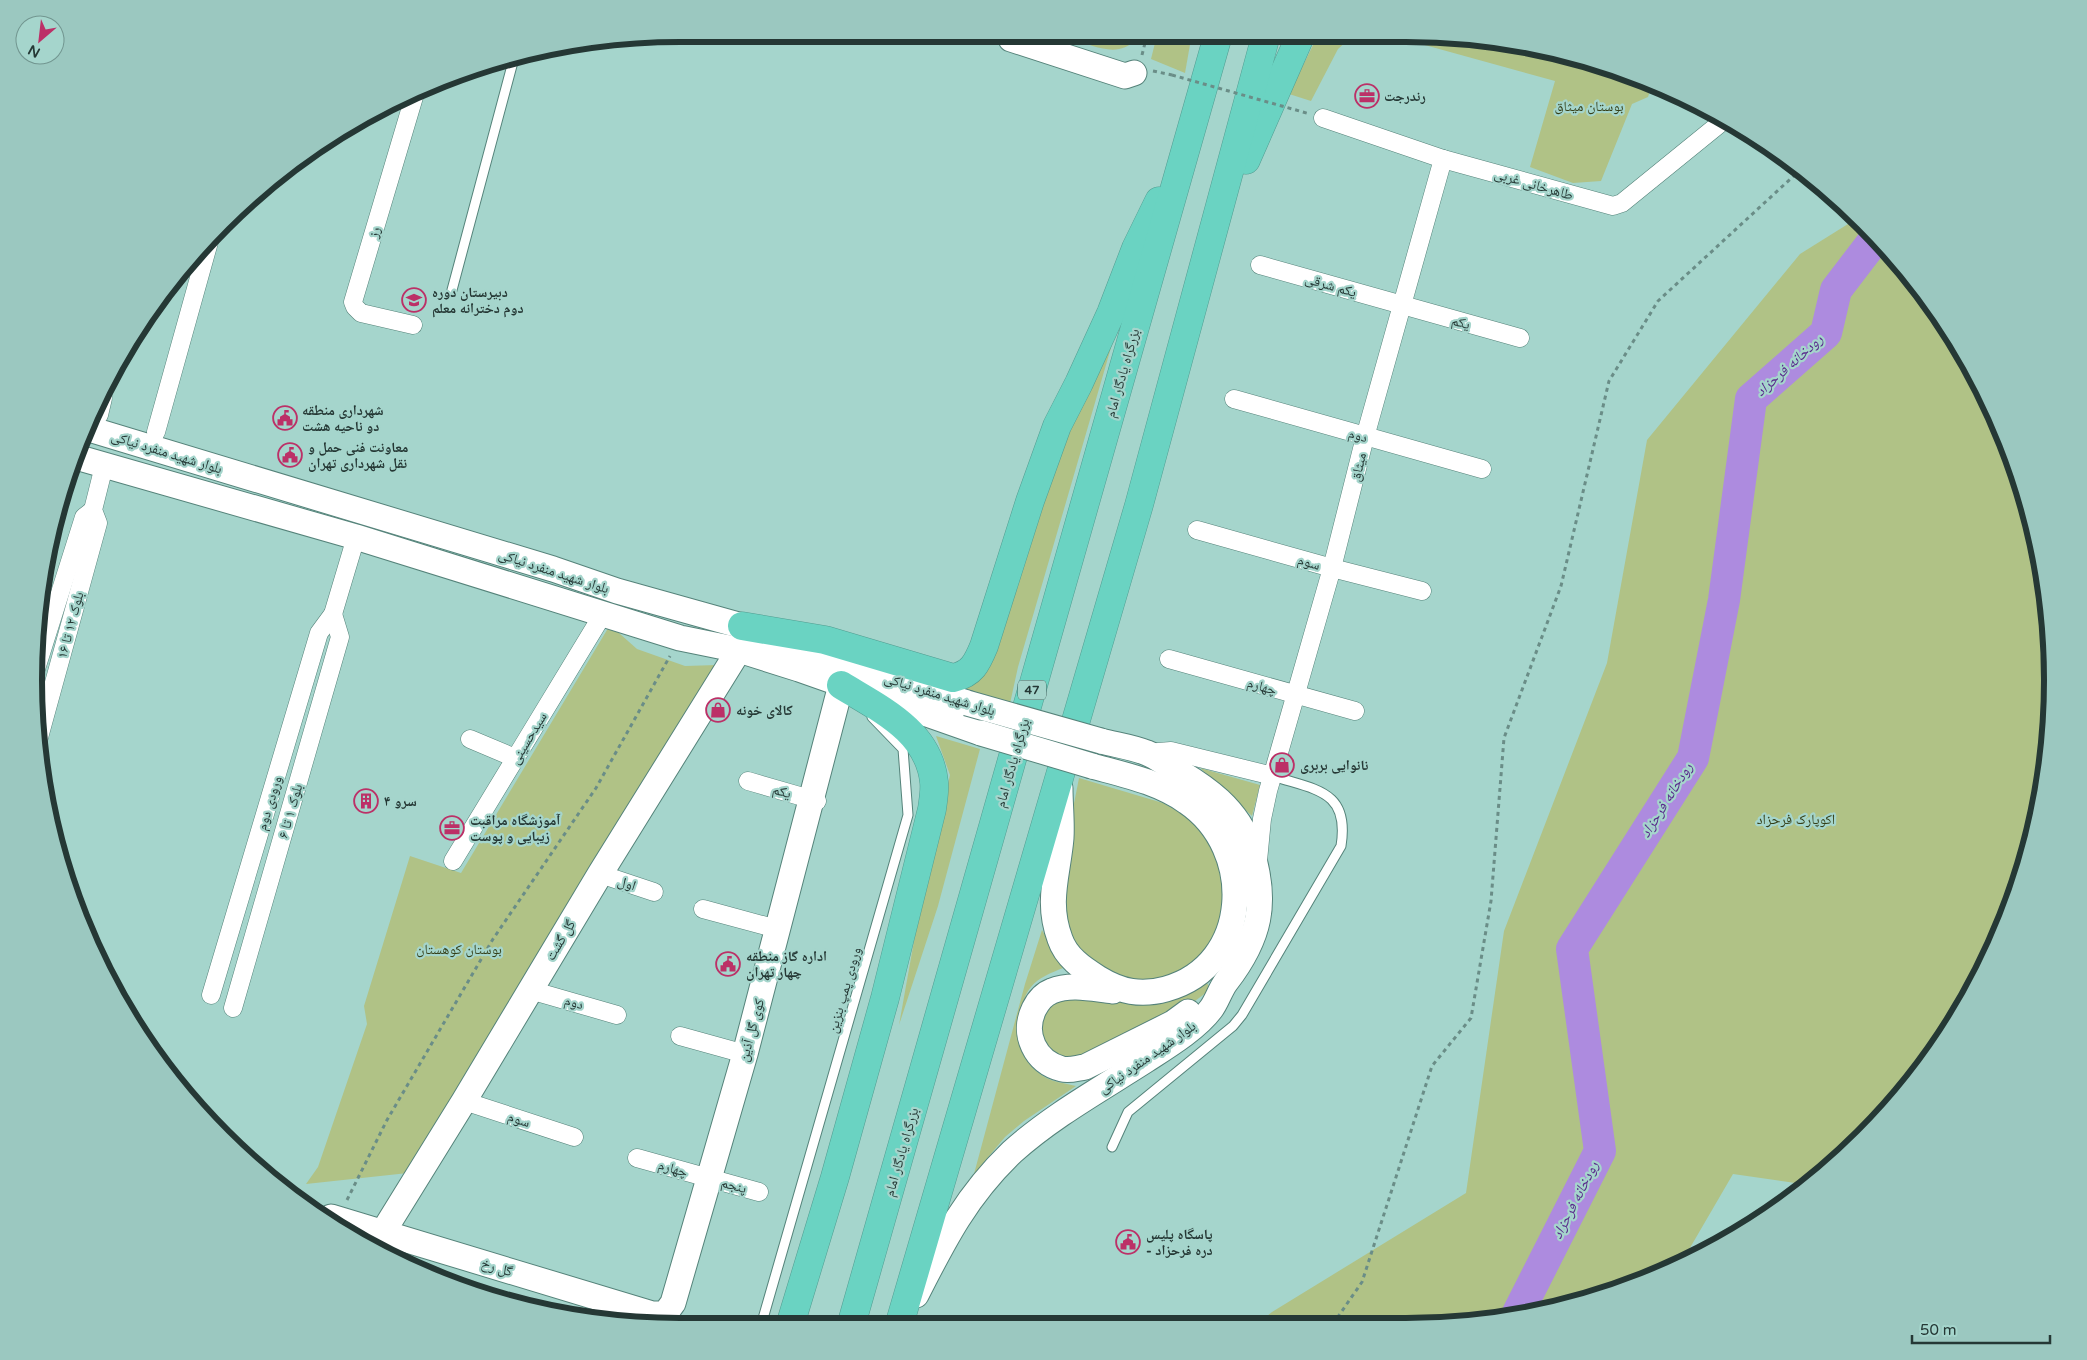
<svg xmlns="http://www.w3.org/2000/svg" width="2087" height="1360" font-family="'Varela Round','Noto Naskh Arabic',sans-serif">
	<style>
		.green { fill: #b0c286 }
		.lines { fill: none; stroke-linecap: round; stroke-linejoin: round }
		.river { stroke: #ad8bdf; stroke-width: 32 }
		.lane-casing { stroke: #55837a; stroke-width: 11 }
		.street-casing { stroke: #55837a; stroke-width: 19 }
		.secondary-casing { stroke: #55837a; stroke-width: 27 }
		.highway-casing { stroke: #529d91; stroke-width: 29 }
		.path { stroke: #6a8d87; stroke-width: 3; stroke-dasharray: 4 4; stroke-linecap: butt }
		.lane { stroke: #fff; stroke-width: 9 }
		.street { stroke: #fff; stroke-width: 18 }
		.secondary { stroke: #fff; stroke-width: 25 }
		.highway { stroke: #6ad3c2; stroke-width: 28 }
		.secondary-bridge-casing { stroke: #55837a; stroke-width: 27; stroke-linecap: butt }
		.path-bridge { stroke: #6a8d87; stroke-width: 3; stroke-dasharray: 4 4; stroke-linecap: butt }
		.secondary-bridge { stroke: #fff; stroke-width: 25 }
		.labels { text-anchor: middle; stroke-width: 4.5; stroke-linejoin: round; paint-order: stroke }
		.shield { fill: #a5d5cc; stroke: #4b6762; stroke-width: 1 }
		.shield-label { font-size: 12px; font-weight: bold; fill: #253835 }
		.poi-label { font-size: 14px; font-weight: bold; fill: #253835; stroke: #a5d5cc; text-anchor: start }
		.park-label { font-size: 14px; fill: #353f18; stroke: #a5d5cc }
		.street-label { font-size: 14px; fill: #253835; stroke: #a5d5cc }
		.water-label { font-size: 15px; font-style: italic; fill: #592b8c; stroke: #a5d5cc }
		.rim { fill: none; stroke: #253835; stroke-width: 6 }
	</style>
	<rect width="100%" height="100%" fill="#a5d5cc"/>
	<g class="green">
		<path d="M1073,39h63c-17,20 -42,7 -63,0z"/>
		<path d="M1156,39h35l-6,34 -34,-14z"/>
		<path d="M1316,39h33l-11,10 -27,52 -22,-7z"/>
		<path d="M1403,39h89l83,17 77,29 -4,12 -16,7 -31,77 -28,2 -43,-16 25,-86z"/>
		<path d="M1856,219l64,68 67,107 44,119 21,125 -4,127 -29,123 -52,115 -74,103 -84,79 -76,-11 -53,91 -106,39 -125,21 -192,-1 15,-12 194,-119 38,-262 103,-268 40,-223 153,-186z"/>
		<path d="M1138,255l-120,412 -9,41 -72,-22 24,-3 76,-177z"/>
		<path d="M610,625l27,24 48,17 32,-1 -309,508 -102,11 12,-17 49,-143 -3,-18 46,-150 51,17z"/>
		<path d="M936,736l44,13 -42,157 -39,119 22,-123 29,-127z"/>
		<path d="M1200,768l60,17 -8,31z"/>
		<path d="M1079,778l84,25 23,13 17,14 22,45 -4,53 -28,38 -42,18 -25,-3 -33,-14 -30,-41 4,-87z"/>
		<path d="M1042,930l21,38c-12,5 -24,9 -32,19 -6,7 -9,17 -10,25 -6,26 -2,48 22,64 9,6 21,7 33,10l-52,35 -19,16 -31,37 51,-190z"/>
		<path d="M1204,979l7,10 -28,21 -116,54 -29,-24 5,-31 7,-8z"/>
	</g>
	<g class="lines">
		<path class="river" d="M1518,1313l82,-162 -28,-202 121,-191 31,-158 27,-201 75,-66 10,-43 39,-51"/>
		<g class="lane-casing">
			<g id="lane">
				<path d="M452,290l62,-232"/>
				<path d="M1112,1147l16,-35 105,-86 9,-11 99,-169c9,-56 -26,-56 -68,-70"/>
				<path d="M762,1322l146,-507 -5,-66 -31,-32"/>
			</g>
		</g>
		<g class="street-casing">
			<g id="street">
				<path d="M1323,118l120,41 170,47 9,-3 101,-82"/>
				<path d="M1260,265l260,73"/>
				<path d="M413,325l-52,-12 -6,-6 -2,-5 61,-205"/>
				<path d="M1234,399l248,70"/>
				<path d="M99,415l4,-17"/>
				<path d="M156,432l53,-190"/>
				<path d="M1197,530l135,38 90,23"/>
				<path d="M1169,659l186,52"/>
				<path d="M35,672l49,-155 9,-7"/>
				<path d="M470,739l45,19"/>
				<path d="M38,741l60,-218 -5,-13 11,-44"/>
				<path d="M1146,753l25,-2 102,25"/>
				<path d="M748,781l69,20"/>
				<path d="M453,861l150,-247"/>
				<path d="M1258,861l4,-42 6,-28 64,-223 33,-131 78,-278"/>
				<path d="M600,874l54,18"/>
				<path d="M703,909l74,20"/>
				<path d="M530,990l87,25"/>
				<path d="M211,995l108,-362 14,-19 23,-77"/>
				<path d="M233,1008l107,-371 -7,-23"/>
				<path d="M680,1036l65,18"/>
				<path d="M464,1101l110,36"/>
				<path d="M637,1158l122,34"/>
			</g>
		</g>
		<g class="secondary-casing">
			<g id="secondary">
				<path d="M1011,39l114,37 9,-3"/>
				<path d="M86,428l467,141 64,22 125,35 107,40 118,37"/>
				<path d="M76,457l280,80 324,101 59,12 60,19 182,64"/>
				<path d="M1060,788c0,17 2,33 1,50 -3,36 -15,64 -1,101 6,18 22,29 38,39 23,14 43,18 68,11 86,-24 90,-140 21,-187 -28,-20 -62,-27 -95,-36"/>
				<path d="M1113,991c-19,-2 -42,-8 -61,0 -8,3 -14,10 -18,18 -12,25 1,53 28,60 8,2 15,-1 23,-2l88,-44 15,-11"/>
				<path d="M331,1217l321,97h13l8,-11 72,-249 96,-369"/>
				<path d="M383,1232l81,-131 136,-227 139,-224"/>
				<path d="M916,1295c28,-55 50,-99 96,-143 40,-36 89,-63 134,-92 20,-13 50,-31 65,-51 6,-8 9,-19 15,-27 34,-44 42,-79 25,-133 -13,-40 -45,-62 -80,-82 -8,-5 -16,-11 -24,-14 -14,-6 -31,-8 -46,-12"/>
			</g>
		</g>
		<g class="highway-casing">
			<g id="highway">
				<path d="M1246,160l53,-121"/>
				<path d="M742,626l83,14 128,38c19,-4 24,-15 31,-32l46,-145 27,-75 22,-43 32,-70 25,-65 23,-47"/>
				<path d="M791,1322l44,-145 50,-179 47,-189c1,-8 3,-18 2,-27 -5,-51 -54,-73 -93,-97"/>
				<path d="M852,1322l365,-1283"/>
				<path d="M900,1322l239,-817 126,-466"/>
			</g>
		</g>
		<g class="path">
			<path d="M1142,55l4,-16"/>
			<path d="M1153,71l19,4"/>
			<path d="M347,1200l40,-80 106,-181 103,-151 74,-132"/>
			<path d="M1333,1324l29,-42 70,-216 39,-48 20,-117 13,-163 57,-152 48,-205 49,-80 141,-130"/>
		</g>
		<use href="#lane" class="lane"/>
		<use href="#street" class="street"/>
		<use href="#secondary" class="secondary"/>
		<use href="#highway" class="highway"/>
		<g class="secondary-bridge-casing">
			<g id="secondary-bridge">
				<path d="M967,703l134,38"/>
				<path d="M981,733l111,33"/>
			</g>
		</g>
		<path class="path-bridge" d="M1172,75l138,39"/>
		<use href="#secondary-bridge" class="secondary-bridge"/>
	</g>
	<defs>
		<g id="office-ring" transform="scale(1.25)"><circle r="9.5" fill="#a5d5cc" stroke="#bc3067" stroke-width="1.5"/><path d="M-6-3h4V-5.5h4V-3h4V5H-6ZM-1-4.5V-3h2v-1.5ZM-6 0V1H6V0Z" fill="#bc3067"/></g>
		<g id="school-ring" transform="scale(1.25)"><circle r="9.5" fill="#a5d5cc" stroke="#bc3067" stroke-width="1.5"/><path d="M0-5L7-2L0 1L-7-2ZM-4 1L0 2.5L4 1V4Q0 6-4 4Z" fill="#bc3067"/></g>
		<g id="civic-ring" transform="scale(1.25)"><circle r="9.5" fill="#a5d5cc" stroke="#bc3067" stroke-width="1.5"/><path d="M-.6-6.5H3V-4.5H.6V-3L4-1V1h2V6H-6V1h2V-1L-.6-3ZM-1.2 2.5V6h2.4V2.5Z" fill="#bc3067"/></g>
		<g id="shop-ring" transform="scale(1.25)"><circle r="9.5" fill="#a5d5cc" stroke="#bc3067" stroke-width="1.5"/><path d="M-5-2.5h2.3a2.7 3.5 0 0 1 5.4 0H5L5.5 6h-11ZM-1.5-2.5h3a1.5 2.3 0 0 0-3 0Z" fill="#bc3067"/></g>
		<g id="building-ring" transform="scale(1.25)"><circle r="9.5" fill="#a5d5cc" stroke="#bc3067" stroke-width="1.5"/><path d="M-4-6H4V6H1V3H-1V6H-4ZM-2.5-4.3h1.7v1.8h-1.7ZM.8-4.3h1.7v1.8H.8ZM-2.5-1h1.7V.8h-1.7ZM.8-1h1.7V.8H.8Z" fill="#bc3067"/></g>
	</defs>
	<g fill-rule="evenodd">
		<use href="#office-ring" x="1367" y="96"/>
		<use href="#school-ring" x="414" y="300"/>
		<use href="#civic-ring" x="285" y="418"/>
		<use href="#civic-ring" x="290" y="455"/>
		<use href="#shop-ring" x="718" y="710"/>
		<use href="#shop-ring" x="1282" y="765"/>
		<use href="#building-ring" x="366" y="801"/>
		<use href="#office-ring" x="452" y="828"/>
		<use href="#civic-ring" x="728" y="964"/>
		<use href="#civic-ring" x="1128" y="1242"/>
	</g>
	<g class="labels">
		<rect class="shield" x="1018" y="680.5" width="28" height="19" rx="4"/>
		<g class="shield-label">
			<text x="1032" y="694">47</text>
		</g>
		<g class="poi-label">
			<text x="1384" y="101">رندرجت</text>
			<text x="432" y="297">دبیرستان دوره<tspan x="432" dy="16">دوم دخترانه معلم</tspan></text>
			<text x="302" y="415">شهرداری منطقه<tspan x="302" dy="16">دو ناحیه هشت</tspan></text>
			<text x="308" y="452">معاونت فنی حمل و<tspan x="308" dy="16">نقل شهرداری تهران</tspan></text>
			<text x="736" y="715">کالای خونه</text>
			<text x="1300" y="770">نانوایی بربری</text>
			<text x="384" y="806">سرو ۴</text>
			<text x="470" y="825">آموزشگاه مراقبت<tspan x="470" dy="16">زیبایی و پوست</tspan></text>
			<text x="746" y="961">اداره گاز منطقه<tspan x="746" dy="16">چهار تهران</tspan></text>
			<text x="1146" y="1239">پاسگاه پلیس<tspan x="1146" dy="16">- دره فرحزاد</tspan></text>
		</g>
		<g class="park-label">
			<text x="1589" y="111">بوستان میثاق</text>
			<text x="1796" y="824">اکوپارک فرحزاد</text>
			<text x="459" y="954">بوستان کوهستان</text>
		</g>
		<g class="street-label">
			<text transform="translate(1534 184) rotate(16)" y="5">طاهرخانی غربی</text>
			<text transform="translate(374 232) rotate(-73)" y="5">رز</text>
			<text transform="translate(1331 285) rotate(16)" y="5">یکم شرقی</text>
			<text transform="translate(1461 322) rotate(15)" y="5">یکم</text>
			<text transform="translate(1122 373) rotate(-74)" y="5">بزرگراه یادگار امام</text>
			<text transform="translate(1358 435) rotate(16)" y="5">دوم</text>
			<text transform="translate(167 452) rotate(17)" y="5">بلوار شهید منفرد نیاکی</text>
			<text transform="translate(1358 467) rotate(-76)" y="5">میثاق</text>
			<text transform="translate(1309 562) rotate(16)" y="5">سوم</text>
			<text transform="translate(554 571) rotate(18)" y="5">بلوار شهید منفرد نیاکی</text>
			<text transform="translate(70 625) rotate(-75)" y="5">بلوک ۱۲ تا ۱۶</text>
			<text transform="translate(1262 686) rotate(16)" y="5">چهارم</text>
			<text transform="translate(940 694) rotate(17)" y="5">بلوار شهید منفرد نیاکی</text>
			<text transform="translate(528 738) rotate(-59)" y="5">سیدحسینی</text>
			<text transform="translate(1012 763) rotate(-74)" y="5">بزرگراه یادگار امام</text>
			<text transform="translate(782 791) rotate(16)" y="5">یکم</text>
			<text transform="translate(269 803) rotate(-73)" y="5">ورودی دوم</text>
			<text transform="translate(290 811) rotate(-74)" y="5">بلوک ۱ تا ۶</text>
			<text transform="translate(627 883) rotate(19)" y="5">اول</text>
			<text transform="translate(560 940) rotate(-59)" y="5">گل گشت</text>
			<text transform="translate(844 990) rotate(-74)" y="5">ورودی پمپ بنزین</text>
			<text transform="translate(574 1002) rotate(16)" y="5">دوم</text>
			<text transform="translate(751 1030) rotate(-75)" y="5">کوی گل آذین</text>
			<text transform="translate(1147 1057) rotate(-35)" y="5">بلوار شهید منفرد نیاکی</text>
			<text transform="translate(519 1119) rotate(18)" y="5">سوم</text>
			<text transform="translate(901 1152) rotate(-74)" y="5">بزرگراه یادگار امام</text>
			<text transform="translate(673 1168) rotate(16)" y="5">چهارم</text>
			<text transform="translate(734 1185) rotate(15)" y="5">پنجم</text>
			<text transform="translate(497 1267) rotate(17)" y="5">گل رخ</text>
		</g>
		<g class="water-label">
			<text transform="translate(1789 365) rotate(-42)" y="5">رودخانه فرحزاد</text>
			<text transform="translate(1666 800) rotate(-58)" y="5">رودخانه فرحزاد</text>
			<text transform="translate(1575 1200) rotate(-63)" y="5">رودخانه فرحزاد</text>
		</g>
	</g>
	<path d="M0 0H2087V1360H0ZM680 42H1406A638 638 0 0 1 2044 680V680A638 638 0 0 1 1406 1318H680A638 638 0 0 1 42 680V680A638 638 0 0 1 680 42Z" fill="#9bc8c0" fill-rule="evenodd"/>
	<path class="rim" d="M680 42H1406A638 638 0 0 1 2044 680V680A638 638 0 0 1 1406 1318H680A638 638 0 0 1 42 680V680A638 638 0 0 1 680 42Z"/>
	<g transform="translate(40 40) rotate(208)"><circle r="24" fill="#a5d5cc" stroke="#729690"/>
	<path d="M0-4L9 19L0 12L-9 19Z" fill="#bc3067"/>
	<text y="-8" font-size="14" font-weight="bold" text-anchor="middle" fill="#253835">N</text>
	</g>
	<path d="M1912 1335v8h138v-8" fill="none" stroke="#253835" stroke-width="2.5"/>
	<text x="1920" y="1335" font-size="15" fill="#253835" stroke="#a5d5cc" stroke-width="4" paint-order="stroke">50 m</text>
</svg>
